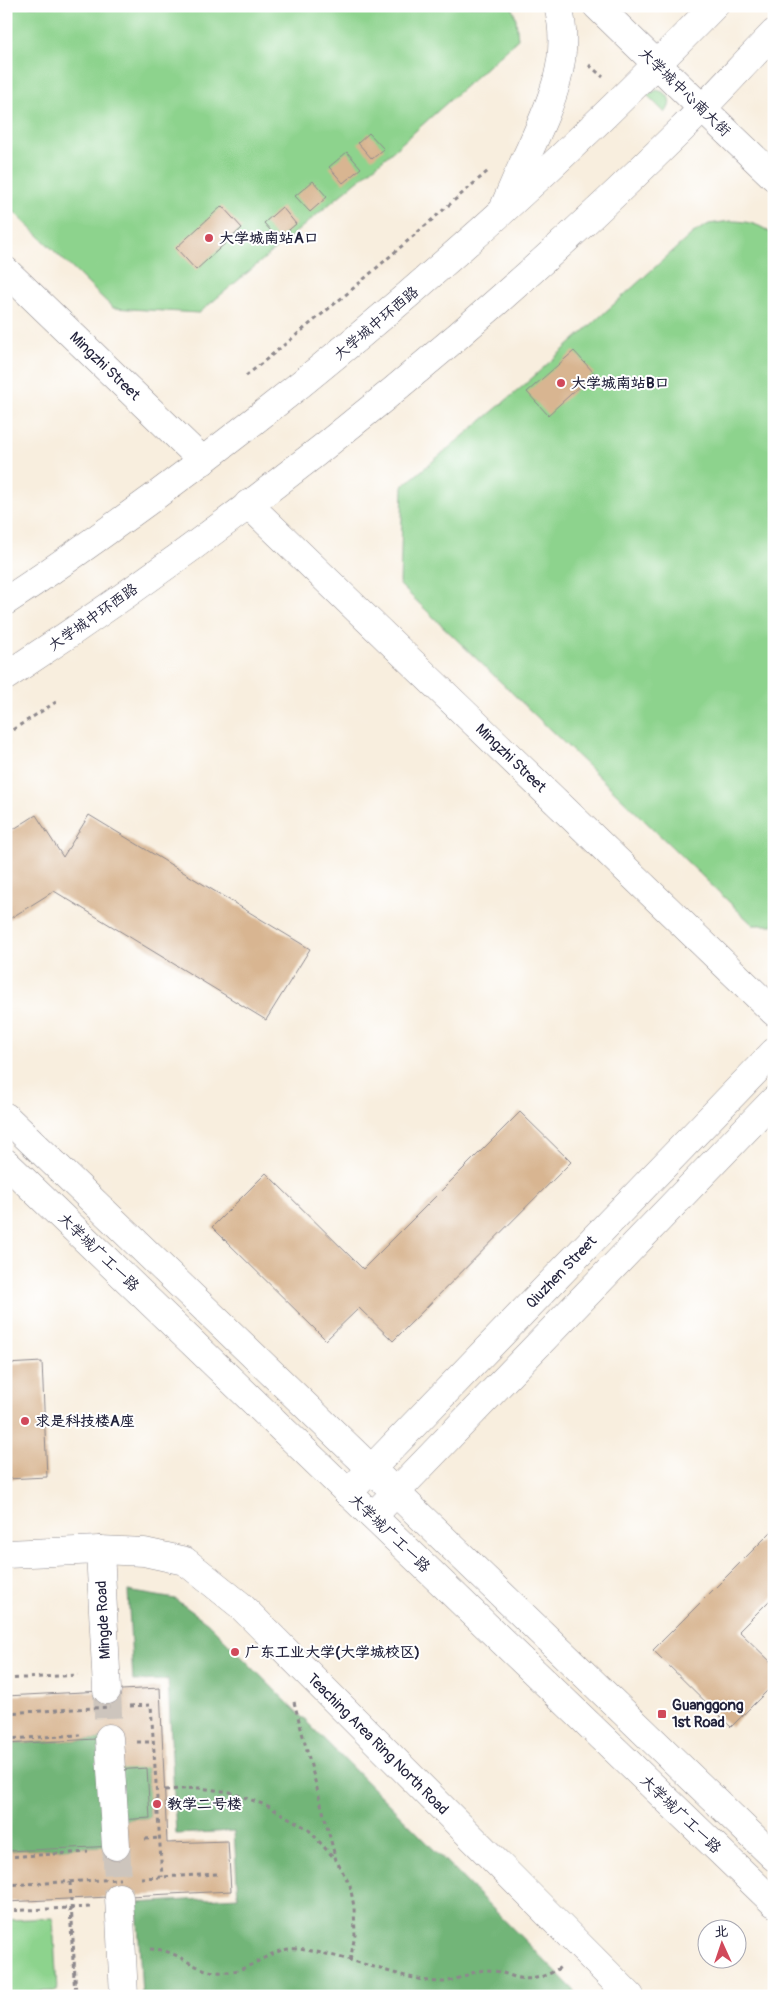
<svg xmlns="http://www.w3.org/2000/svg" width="780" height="2002" font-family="Pangolin,'LXGW WenKai TC',sans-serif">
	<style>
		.green { fill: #8dd38d; stroke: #587a64 }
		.forest { fill: #72b578; stroke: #4a6c5a }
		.building { fill: #d8b591 }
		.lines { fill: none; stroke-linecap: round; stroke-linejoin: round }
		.minor-tunnel { stroke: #cdc5bd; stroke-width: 28; stroke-dasharray: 28 14; stroke-linecap: butt }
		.minor-casing { stroke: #8d888c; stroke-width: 29 }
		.major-casing { stroke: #8d888c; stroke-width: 29 }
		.path { stroke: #8d888c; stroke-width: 3; stroke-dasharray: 4 4; stroke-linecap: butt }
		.minor { stroke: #fff; stroke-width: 28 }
		.major { stroke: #fff; stroke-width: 28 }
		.path-bridge { stroke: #8d888c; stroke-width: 3; stroke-dasharray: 4 4; stroke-linecap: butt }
		.poi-dot { fill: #d1495b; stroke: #fff; stroke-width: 2 }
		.labels { text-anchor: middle; stroke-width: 4; stroke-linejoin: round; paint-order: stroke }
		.street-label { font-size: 15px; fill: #22223b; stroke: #fff }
		.poi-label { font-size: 15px; font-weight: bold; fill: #22223b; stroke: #fff; text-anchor: start }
	</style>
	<rect width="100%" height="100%" fill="#fff"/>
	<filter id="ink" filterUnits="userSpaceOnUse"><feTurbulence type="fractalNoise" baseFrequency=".02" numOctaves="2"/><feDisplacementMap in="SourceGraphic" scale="10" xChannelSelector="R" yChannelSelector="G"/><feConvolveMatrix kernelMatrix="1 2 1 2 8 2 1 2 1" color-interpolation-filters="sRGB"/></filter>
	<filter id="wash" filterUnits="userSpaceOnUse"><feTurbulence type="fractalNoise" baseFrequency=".0096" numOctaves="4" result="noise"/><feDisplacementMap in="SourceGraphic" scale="20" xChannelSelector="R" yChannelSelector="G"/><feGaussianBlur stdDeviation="1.12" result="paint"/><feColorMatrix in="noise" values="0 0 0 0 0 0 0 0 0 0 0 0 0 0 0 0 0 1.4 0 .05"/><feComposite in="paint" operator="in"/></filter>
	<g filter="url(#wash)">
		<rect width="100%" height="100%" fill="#f8eede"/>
		<g class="green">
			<path d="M6,6h506l4,13 2,20 -126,113 -193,161 -86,-5 -107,-104z"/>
			<path d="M657,90c12,3 17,12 8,23l-18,-18z"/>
			<path d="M731,221c16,0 30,3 43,15v689h-21l-353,-340 3,-99 119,-99 171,-154 16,-9z"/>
			<path d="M53,1918l4,73 -51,2v-73z"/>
		</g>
		<g class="forest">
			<path d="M128,1591l47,8 33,24 372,373h-438l-5,-93 101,-6 -4,-66 -58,3 -8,-154 -35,1z"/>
			<path d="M113,1738l34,30 3,50 -30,2 -4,26 -110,5v-107z"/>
		</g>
		<g id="blocks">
			<g class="building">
				<path d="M369,133l15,16 -12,10 -14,-16z"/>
				<path d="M347,152l14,16 -18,15 -14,-16z"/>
				<path d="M313,181l14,16 -17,15 -15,-16z"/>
				<path d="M222,206l20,22 -46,42 -20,-22z"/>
				<path d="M282,207l14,17 -18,15 -14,-16z"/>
				<path d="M574,351l20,22 -46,42 -21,-23z"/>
				<path d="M36,815l27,42 26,-42 221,134 -44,71 -212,-129 -48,30v-87z"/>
				<path d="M520,1112l51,50 -178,179 -34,-33 -33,32 -114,-113 54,-54 97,96z"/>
				<path d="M42,1362l5,115 -41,2v-115z"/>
				<path d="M774,1529v67l-35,35 35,34v19l-43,43 -78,-77z"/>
				<path d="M160,1688l7,155 61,-2 3,50 -225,11v-51l110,-5 3,-26 31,-2 -3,-50 -32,2 -2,-32 -107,6v-48z"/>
			</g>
		</g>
	</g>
	<g filter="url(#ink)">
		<use href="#blocks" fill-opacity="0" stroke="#8d888c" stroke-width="1"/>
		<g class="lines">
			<g class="minor-tunnel">
				<path d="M107,1690l2,48"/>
				<path d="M116,1846l3,51"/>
			</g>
			<g class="minor-casing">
				<g id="minor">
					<path d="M702,108l72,69"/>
					<path d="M6,271l197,190"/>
					<path d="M248,504l526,508"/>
					<path d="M348,1493l426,-441"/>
					<path d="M373,1516l401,-416"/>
					<path d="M100,1550l7,140"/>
					<path d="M6,1554l94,-4 44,2 41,9 55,44 390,391"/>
					<path d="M109,1738l7,108"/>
					<path d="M119,1897l5,99"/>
				</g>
			</g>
			<g class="major-casing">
				<g id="major">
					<path d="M597,6l105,102"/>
					<path d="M505,205c8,-19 16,-37 25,-56 21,-46 42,-91 28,-143"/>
					<path d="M6,601c51,-33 100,-69 148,-104 201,-148 387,-312 560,-491"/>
					<path d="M6,676c243,-159 471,-344 677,-548 31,-31 60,-63 91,-95"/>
					<path d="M6,1117l768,740"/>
					<path d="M6,1163l768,740"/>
				</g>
			</g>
			<g class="path">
				<path d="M589,65l14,12"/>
				<path d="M246,376l103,-84 139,-121"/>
				<path d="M6,734l50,-32"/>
				<path d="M6,1679l72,-4"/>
				<path d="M294,1702l42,158 14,25 4,22 1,28 -5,26"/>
				<path d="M130,1706l21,-1 11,172"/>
				<path d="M6,1739l74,-4"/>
				<path d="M137,1742h17"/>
				<path d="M165,1790l34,-2 31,4 38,14 40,23 26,29"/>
				<path d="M145,1839l14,-1"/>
				<path d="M6,1857l82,-5"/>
				<path d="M141,1878l78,-4"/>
				<path d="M70,1908l5,88"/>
				<path d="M6,1911l85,-4"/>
				<path d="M150,1949c28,0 41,21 67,23 35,3 51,-26 81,-23 33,4 65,15 96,24 16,4 32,9 48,9 15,-1 29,-11 44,-12 11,0 19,4 29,7 17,5 32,-1 46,-10"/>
			</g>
			<use href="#minor" class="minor"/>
			<use href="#major" class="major"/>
			<g class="path-bridge">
				<path d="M6,1713l104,-6"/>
				<path d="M70,1882l6,114"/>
				<path d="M6,1885l114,-6"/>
			</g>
		</g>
	</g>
	<g class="poi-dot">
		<circle cx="209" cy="238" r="5"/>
		<circle cx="561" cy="383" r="5"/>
		<circle cx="25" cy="1421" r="5"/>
		<circle cx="235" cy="1652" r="5"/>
		<rect x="657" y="1709" width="10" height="10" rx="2.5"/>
		<circle cx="157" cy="1804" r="5"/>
	</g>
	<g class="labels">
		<g class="street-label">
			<text transform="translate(685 92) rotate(44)" y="5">大学城中心南大街</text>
			<text transform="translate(376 323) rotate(-40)" y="5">大学城中环西路</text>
			<text transform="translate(105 366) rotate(44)" y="5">Mingzhi Street</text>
			<text transform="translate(93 617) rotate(-35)" y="5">大学城中环西路</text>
			<text transform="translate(511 758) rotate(44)" y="5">Mingzhi Street</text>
			<text transform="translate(99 1252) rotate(44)" y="5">大学城广工一路</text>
			<text transform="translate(561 1272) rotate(-46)" y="5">Qiuzhen Street</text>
			<text transform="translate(390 1533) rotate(44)" y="5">大学城广工一路</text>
			<text transform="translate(103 1620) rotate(-93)" y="5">Mingde Road</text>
			<text transform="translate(378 1744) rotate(45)" y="5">Teaching Area Ring North Road</text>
			<text transform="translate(681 1814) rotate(44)" y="5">大学城广工一路</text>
		</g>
		<g class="poi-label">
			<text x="219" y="243">大学城南站A口</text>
			<text x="571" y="388">大学城南站B口</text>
			<text x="35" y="1426">求是科技楼A座</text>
			<text x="245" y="1657">广东工业大学(大学城校区)</text>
			<text x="672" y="1710">Guanggong<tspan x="672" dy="17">1st Road</tspan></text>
			<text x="167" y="1809">教学二号楼</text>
		</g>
	</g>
	<rect width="780" height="2002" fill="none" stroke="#fff" stroke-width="25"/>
	<g transform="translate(722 1944) rotate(357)"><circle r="24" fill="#ffffff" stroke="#a7a7b1"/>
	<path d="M0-4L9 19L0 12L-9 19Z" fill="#d1495b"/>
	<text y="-8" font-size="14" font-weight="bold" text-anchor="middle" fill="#22223b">北</text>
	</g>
</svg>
